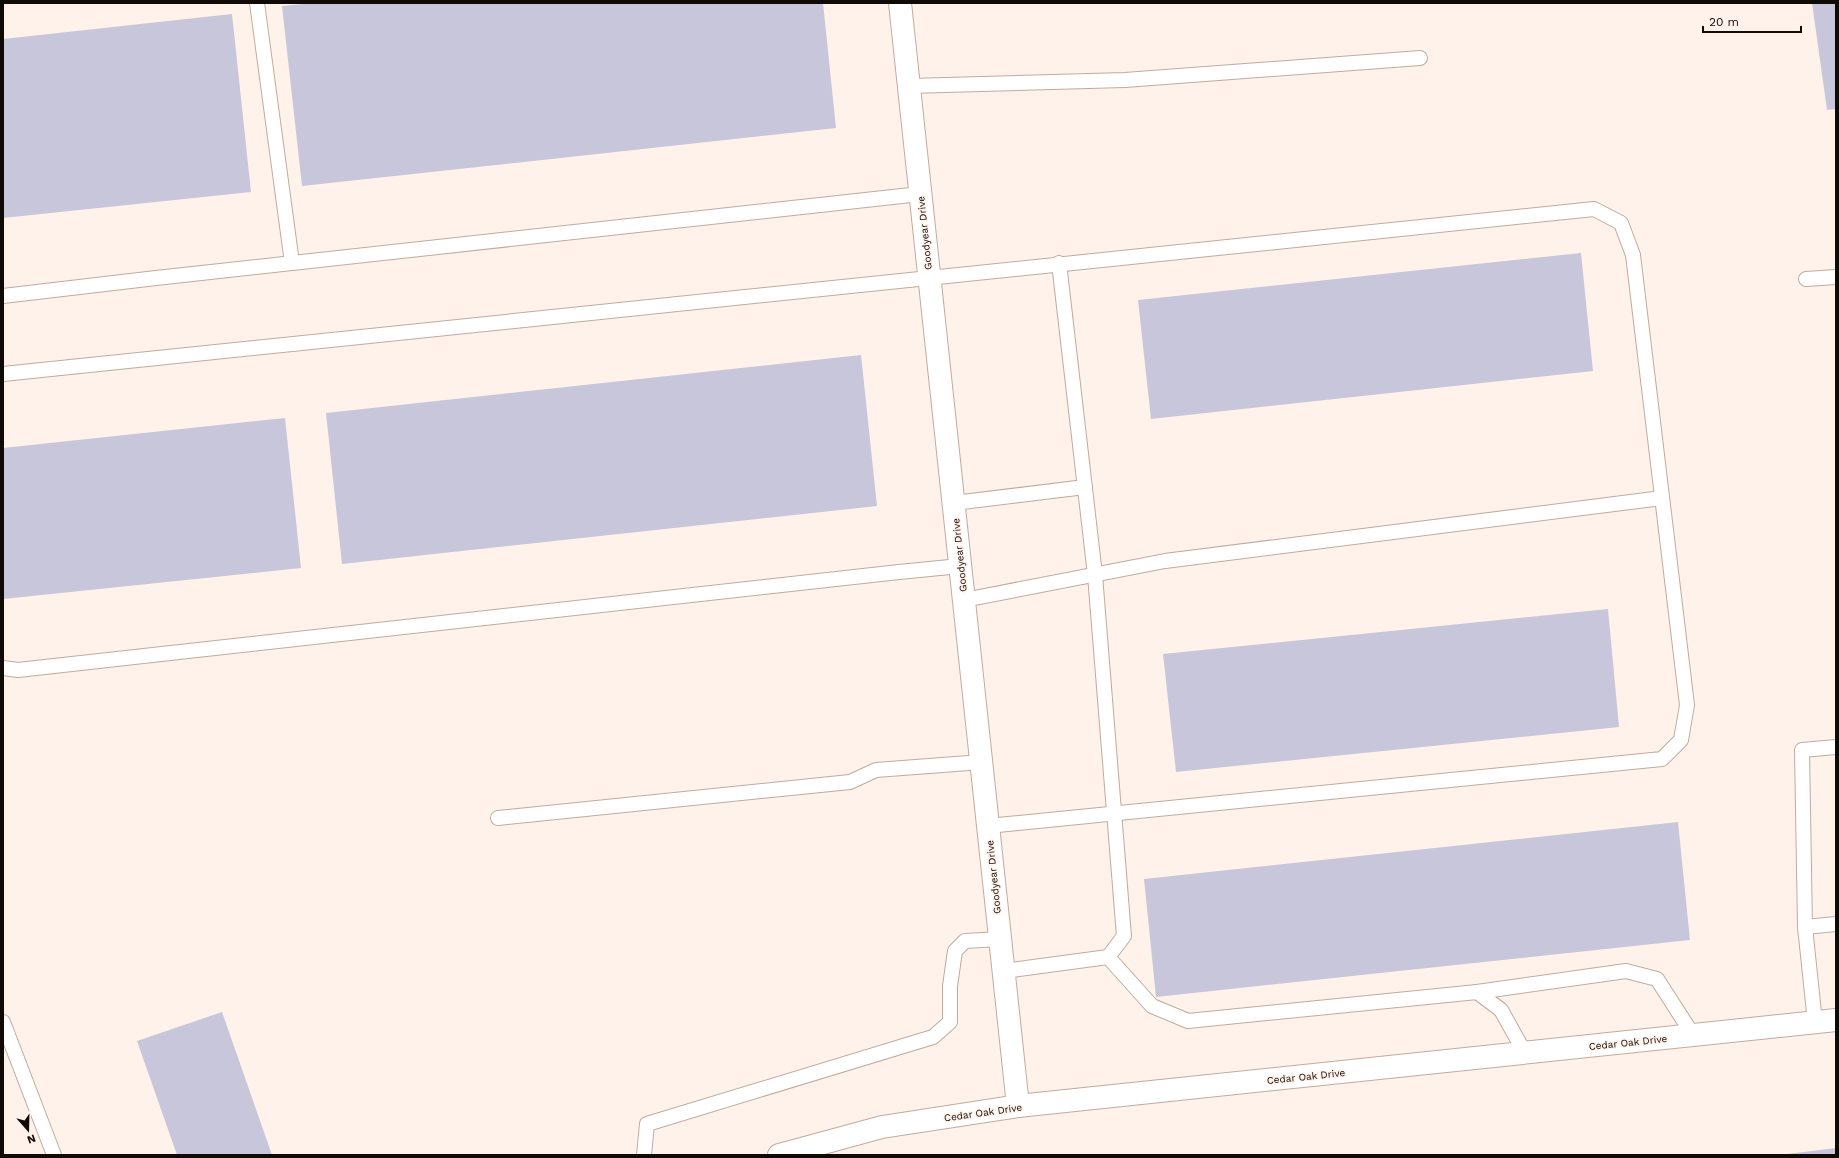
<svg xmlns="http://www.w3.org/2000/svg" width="1839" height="1158" font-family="'Work Sans',sans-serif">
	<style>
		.building { fill: #c8c6db }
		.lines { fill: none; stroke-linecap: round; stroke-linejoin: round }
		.lane-casing { stroke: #bfab9e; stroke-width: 16 }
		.secondary-casing { stroke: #bfab9e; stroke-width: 24 }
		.lane { stroke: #fff; stroke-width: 14 }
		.secondary { stroke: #fff; stroke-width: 22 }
		.labels { text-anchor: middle; stroke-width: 3; stroke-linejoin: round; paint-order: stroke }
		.street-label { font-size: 10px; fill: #100a06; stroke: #fff2ea }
	</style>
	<rect width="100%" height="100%" fill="#fff2ea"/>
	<g class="building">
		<path d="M313,3h510l13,125 -534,58 -20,-180z"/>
		<path d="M1812,3h24v106l-9,1z"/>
		<path d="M232,14l19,178 -248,26v-179z"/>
		<path d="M1581,253l12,118 -442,48 -13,-119z"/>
		<path d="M861,355l16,151 -535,58 -16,-151z"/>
		<path d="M285,418l16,150 -298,31v-151z"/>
		<path d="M1608,609l11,118 -443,45 -13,-118z"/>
		<path d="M1678,822l12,118 -534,57 -12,-118z"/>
		<path d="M222,1012l50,143h-95l-40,-114z"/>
		<path d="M1836,1148v7h-49v-1z"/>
	</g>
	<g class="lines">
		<g class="lane-casing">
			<g id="lane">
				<path d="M257,3l35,260"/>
				<path d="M909,86l216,-6 295,-22"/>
				<path d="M1806,279l30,-2"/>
				<path d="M3,296l153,-18 764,-84"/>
				<path d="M3,374l1591,-165 27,14 12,32 54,450 -6,35 -19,19 -674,67"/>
				<path d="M954,503l131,-16"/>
				<path d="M964,600l201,-39 497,-63"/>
				<path d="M3,668l15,2 881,-98 61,-6"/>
				<path d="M498,818l352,-36 26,-12 106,-8"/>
				<path d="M1805,927l31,-3"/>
				<path d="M1108,957l44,49 36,15 289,-29 24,18 24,43"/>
				<path d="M1004,971l104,-14 16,-21 -29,-361 -36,-312"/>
				<path d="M1477,992l149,-21 31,8 36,56"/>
				<path d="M3,1022l51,133"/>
				<path d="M1815,1022l-10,-95 -3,-177 34,-3"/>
				<path d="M644,1155l3,-31 286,-87 17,-15v-36l5,-35 10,-10 35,-2"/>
			</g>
		</g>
		<g class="secondary-casing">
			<g id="secondary">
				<path d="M900,3l118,1103"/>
				<path d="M779,1155l103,-28 136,-21 818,-86"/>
			</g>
		</g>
		<use href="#lane" class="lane"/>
		<use href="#secondary" class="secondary"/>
	</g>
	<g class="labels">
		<g class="street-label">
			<text transform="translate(924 233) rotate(-96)" y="4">Goodyear Drive</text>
			<text transform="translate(959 555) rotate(-96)" y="4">Goodyear Drive</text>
			<text transform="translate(993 877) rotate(-96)" y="4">Goodyear Drive</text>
			<text transform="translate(1628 1042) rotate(-6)" y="4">Cedar Oak Drive</text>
			<text transform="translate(1306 1076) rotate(-6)" y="4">Cedar Oak Drive</text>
			<text transform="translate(983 1112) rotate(-8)" y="4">Cedar Oak Drive</text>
		</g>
	</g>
	<rect width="1839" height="1158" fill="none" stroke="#100a06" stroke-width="8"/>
	<g transform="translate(28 1130) rotate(160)" stroke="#fff2ea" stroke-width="3" paint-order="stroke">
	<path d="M0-3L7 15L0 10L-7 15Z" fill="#100a06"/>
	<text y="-6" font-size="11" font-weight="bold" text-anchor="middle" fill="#100a06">N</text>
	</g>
	<path d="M1703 26v6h98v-6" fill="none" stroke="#100a06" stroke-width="2"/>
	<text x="1709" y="26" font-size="12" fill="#100a06" stroke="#fff2ea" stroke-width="3" paint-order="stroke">20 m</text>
</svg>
